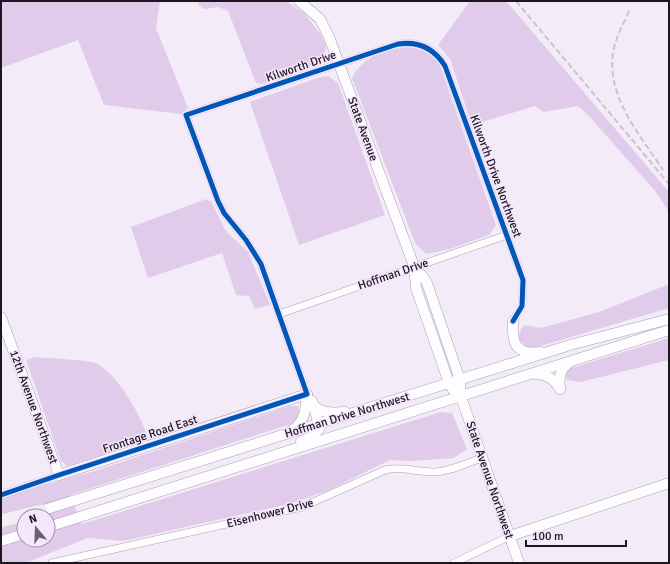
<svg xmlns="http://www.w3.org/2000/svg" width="670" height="564" font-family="Signika,sans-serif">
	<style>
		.green { fill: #e1cbeb; fill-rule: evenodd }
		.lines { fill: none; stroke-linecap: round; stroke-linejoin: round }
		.street-casing { stroke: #a8a1ac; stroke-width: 8 }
		.secondary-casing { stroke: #a8a1ac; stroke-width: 11 }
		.highway-casing { stroke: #cec9d0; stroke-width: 14 }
		.street { stroke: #fdfcfe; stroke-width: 7 }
		.secondary { stroke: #fdfcfe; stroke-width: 10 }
		.highway { stroke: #f1edf4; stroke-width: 13 }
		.rail { stroke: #c8c6c9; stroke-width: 2; stroke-dasharray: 6 3; stroke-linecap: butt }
		.cycleway-casing { stroke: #f5e6fd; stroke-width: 8 }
		.cycleway { stroke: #0057b8; stroke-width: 5 }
		.labels { text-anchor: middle; stroke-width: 3; stroke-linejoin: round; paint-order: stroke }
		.street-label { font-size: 12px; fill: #1c171e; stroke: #f5e6fd }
	</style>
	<rect width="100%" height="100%" fill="#f4ebf8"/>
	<g class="green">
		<path d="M1,1h159l-4,27 32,80 -7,6 -77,-9 -26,-65 -77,28z"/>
		<path d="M199,1h87l18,12 17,22 5,11 -3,15 -61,23 -6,-1 -28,-72 -10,-4 -14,2 -6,-5z"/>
		<path d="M470,1h36l163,191v20l-13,-20 -67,-76 -11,-10 -34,6 -9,-6 -63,19 -22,-66 -12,-14z"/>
		<path d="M413,46l16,7 10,10 57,162 -7,10 -39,14 -24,5 -11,-11 -63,-165c12,-24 36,-28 61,-32z"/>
		<path d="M328,76l10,7 47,132 -86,30 -49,-143 67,-24z"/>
		<path d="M206,199l6,4 13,27 23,22 22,53 -15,4 -6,-13 -13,-1 -14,-42 -74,25 -17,-51z"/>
		<path d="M669,284v24l-128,38 -13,2 -10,-9 3,-10 4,-4 16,3 58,-16z"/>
		<path d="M669,338v22l-88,22 -14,-2 -2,-6 6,-6z"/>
		<path d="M35,357c10,1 54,3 61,6 21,11 48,55 52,78l-81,25 -6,-5 -35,-101z"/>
		<path d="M290,406h8l2,8 -6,9 -224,72 12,29 359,-112 11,1 15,36 -13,9 -44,3 -20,-1 -63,31 -38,13 -166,37 -36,-3 -61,25h-25v-67l87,-23zM24,516h24v24h-24z"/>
	</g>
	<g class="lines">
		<g class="street-casing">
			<g id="street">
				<path d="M279,314l228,-79"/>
				<path d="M307,394l-46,-130 -15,-24 -22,-27 -6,-12 -32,-86 212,-71c21,-3 36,4 47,22l78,214 -1,26 -9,15"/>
				<path d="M1,495l58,-20"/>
				<path d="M52,563l250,-56 83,-37c17,-4 31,2 48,2 16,0 33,-9 49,-14"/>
				<path d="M454,563l56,-27"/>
			</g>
		</g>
		<g class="secondary-casing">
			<g id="secondary">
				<path d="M299,1l21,18 9,18 85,229 2,22 33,95 5,8 7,6"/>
				<path d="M414,266l9,11 4,6 33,97 1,17 58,166"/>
				<path d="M1,317l58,158 248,-81"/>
				<path d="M513,321c-1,23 2,34 28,31"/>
				<path d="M535,374c12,0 19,5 25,15"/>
				<path d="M560,389c-1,-11 -1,-19 9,-26"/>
				<path d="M312,403c8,11 20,10 33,9"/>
				<path d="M291,431c14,-9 15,-22 16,-37"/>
				<path d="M301,441l12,-5 7,-8 -8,-27"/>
				<path d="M34,513l536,-168 99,-26"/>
				<path d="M48,527l621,-197"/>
				<path d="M510,536l159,-53"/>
				<path d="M1,541l23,-7"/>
			</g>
		</g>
		<g class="highway-casing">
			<path id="highway" d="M1,521l40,-10"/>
		</g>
		<use href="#street" class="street"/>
		<use href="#secondary" class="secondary"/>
		<use href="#highway" class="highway"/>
		<g class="rail">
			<path d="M516,1l153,183"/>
			<path d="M629,11c-5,12 -12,24 -15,37 -10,47 25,85 49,122"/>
		</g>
		<g class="cycleway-casing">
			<path id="cycleway" d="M1,495l58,-20 248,-81 -46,-130 -15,-24 -22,-27 -6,-12 -32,-86 212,-71c21,-3 36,4 47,22l78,214 -1,26 -9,15"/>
		</g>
		<use href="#cycleway" class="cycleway"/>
	</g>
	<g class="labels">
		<g class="street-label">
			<text transform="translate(301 66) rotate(-19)" y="4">Kilworth Drive</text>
			<text transform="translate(363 129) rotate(70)" y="4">State Avenue</text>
			<text transform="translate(496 176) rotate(70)" y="4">Kilworth Drive Northwest</text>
			<text transform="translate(393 274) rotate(-19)" y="4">Hoffman Drive</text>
			<text transform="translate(34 407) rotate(70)" y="4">12th Avenue Northwest</text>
			<text transform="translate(347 415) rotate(-17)" y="4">Hoffman Drive Northwest</text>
			<text transform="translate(150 434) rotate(-18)" y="4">Frontage Road East</text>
			<text transform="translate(490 480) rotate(71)" y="4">State Avenue Northwest</text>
			<text transform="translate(270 513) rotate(-14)" y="4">Eisenhower Drive</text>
		</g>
	</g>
	<rect width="670" height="564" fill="none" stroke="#1c171e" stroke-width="4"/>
	<g transform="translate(36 528) rotate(341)"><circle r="19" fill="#f5e6fd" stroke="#9e93a4"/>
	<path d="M0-3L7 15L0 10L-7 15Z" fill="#68616a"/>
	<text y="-6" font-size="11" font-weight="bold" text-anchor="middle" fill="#1c171e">N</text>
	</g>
	<path d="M526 540v6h100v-6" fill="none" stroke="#1c171e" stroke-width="2"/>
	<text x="532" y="540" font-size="12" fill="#1c171e" stroke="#f5e6fd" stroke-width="3" paint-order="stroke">100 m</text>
</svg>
